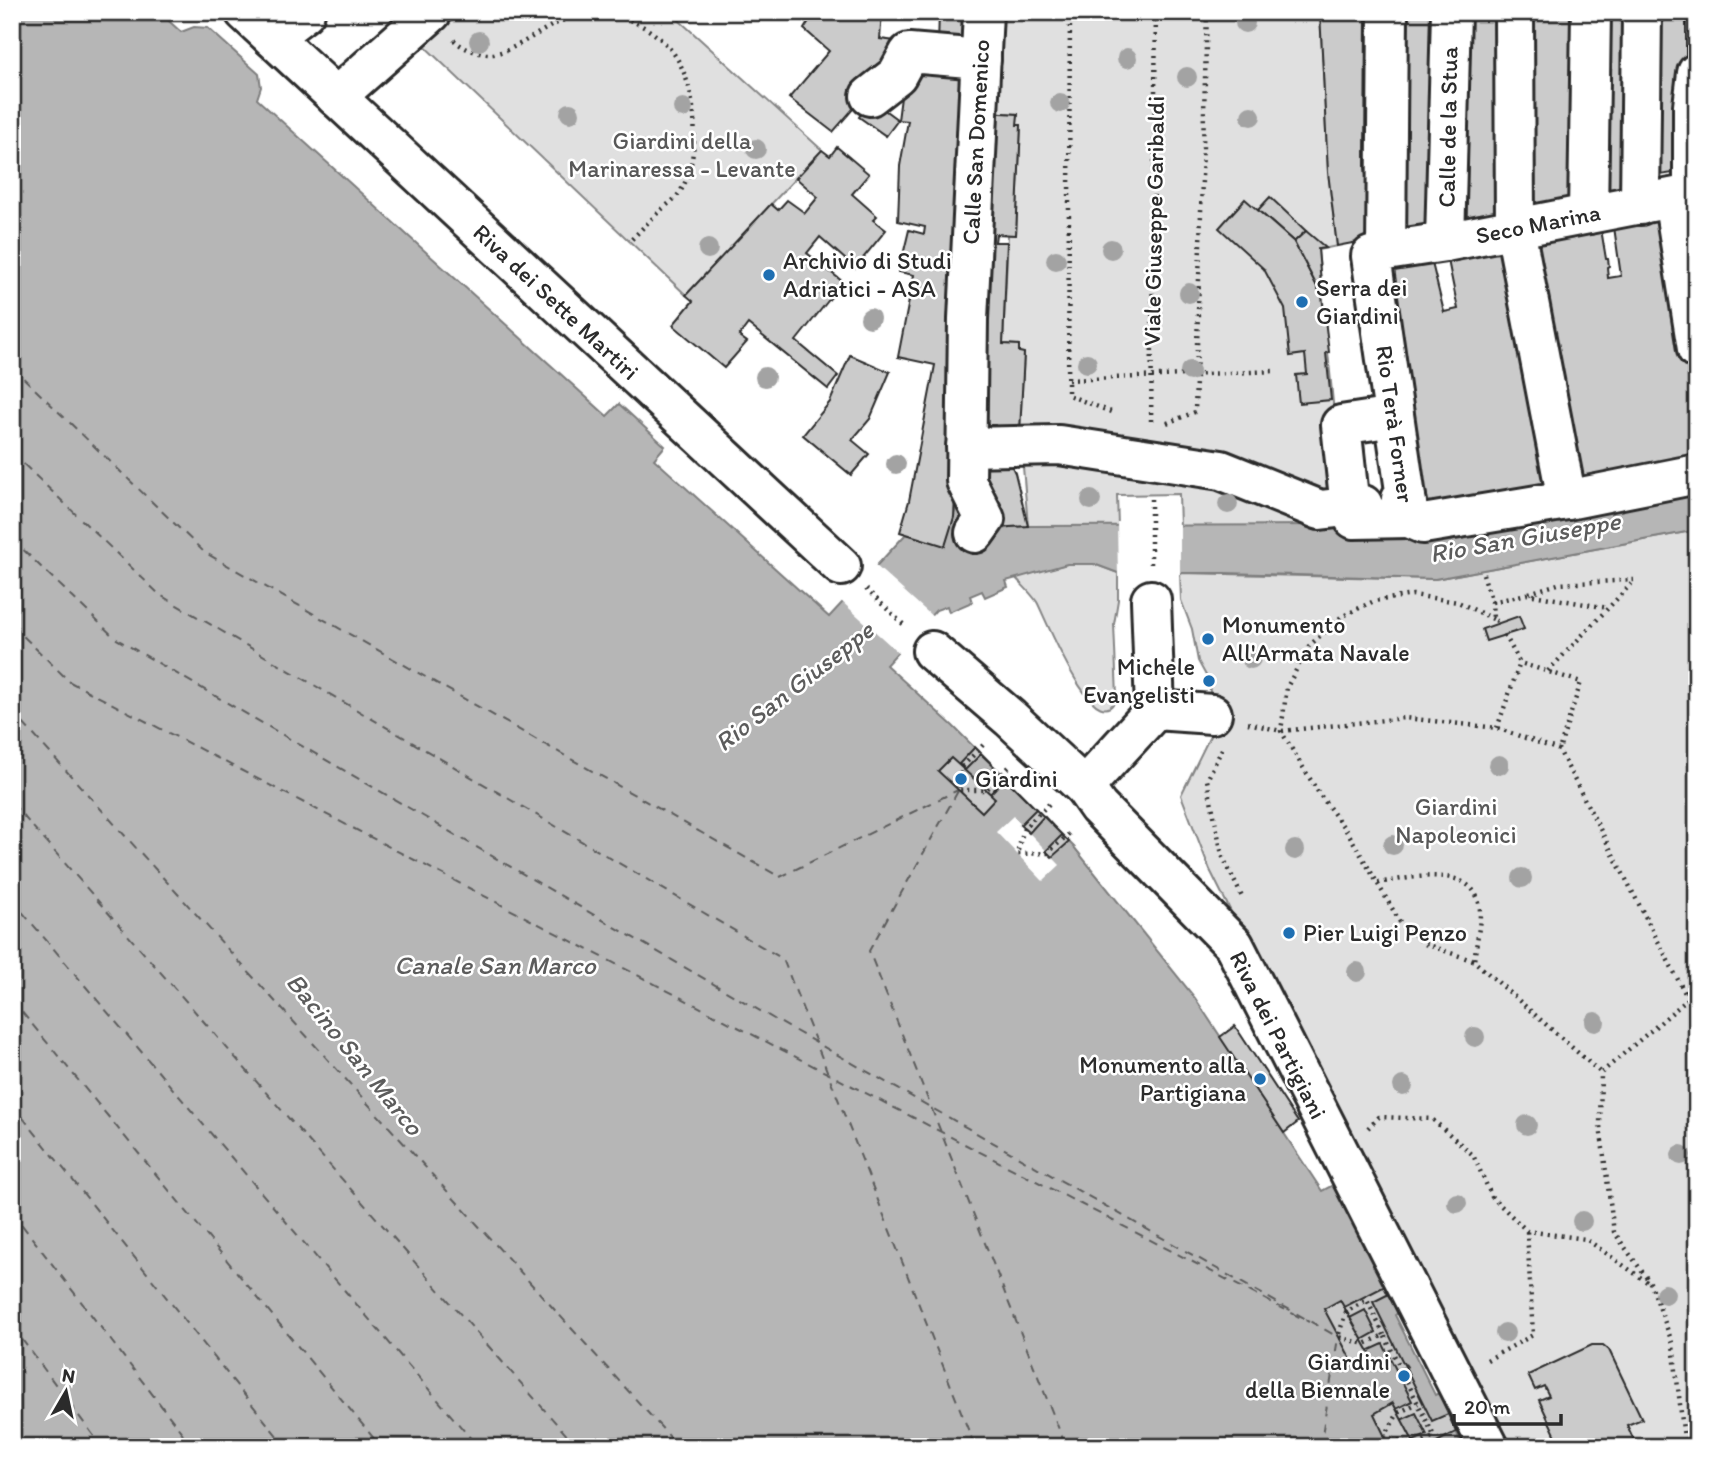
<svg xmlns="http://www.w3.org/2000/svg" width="1709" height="1459" font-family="Itim,sans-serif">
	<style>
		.green { fill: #e0e0e0; stroke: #868686; stroke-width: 2 }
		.water { fill: #b6b6b6; stroke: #7e7e7e; stroke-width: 2 }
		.pier { fill: #fff }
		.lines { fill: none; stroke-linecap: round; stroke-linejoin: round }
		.ferry { stroke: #5c5c5c; stroke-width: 2; stroke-dasharray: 9 7; stroke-linecap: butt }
		.building { fill: #cbcbcb; stroke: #2b2b2b; stroke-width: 2 }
		.minor-casing { stroke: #2b2b2b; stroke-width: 44 }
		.path { stroke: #2b2b2b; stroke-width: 4.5; stroke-dasharray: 2 5; stroke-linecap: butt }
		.minor { stroke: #fff; stroke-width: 38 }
		.tree { fill: #a3a3a3 }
		.poi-dot { fill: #1f6fb2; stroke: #fff; stroke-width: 2.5 }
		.labels { text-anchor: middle; stroke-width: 5; stroke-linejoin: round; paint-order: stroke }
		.street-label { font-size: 24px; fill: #2b2b2b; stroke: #fff }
		.park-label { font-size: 24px; fill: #585858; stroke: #fff }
		.poi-label { font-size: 24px; fill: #2b2b2b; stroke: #fff; text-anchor: start }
		.water-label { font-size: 26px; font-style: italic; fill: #5c5c5c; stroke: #fff }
	</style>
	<rect width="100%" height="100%" fill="#fff"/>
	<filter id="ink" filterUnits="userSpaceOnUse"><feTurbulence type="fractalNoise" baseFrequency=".0143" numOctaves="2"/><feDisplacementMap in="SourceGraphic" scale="14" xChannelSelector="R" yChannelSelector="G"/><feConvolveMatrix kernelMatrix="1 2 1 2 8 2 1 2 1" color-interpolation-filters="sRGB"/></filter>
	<g filter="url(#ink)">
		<g class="green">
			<path d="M449,12h221l152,138 -136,145 -268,-255z"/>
			<path d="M991,12h329l8,160 9,74 -19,4 27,275 -165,2 -1,-33 -62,1 1,31h-90l-8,-95 4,-78 -5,-1v-7l-16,-1 5,-109h8l5,-110h-4l1,-11 -32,-2z"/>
			<path d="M1697,530v917h-202l-179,-366 -106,-211 -29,-75 31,-63v-18l-3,-33 -11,-20 -6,-32 -11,-29 -1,-27 255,6z"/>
			<path d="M1067,564h27l24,9v27l-4,24 3,73c-21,51 -73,-83 -80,-95 -6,-9 -15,-17 -22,-25z"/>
		</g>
		<path class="water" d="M12,12h147l22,20 13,-5 14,1 51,46 2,13 -4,12 350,317 12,-12 46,42 -11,13 175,158 77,-83 39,11 11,-36 20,6 -7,24 41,-12 18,-1 317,-1 352,-42v47l-262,49 -211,-6h-106l-24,-9h-27l-61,17 2,6 -23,10 -3,-6 -12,5 2,6 -23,10 -2,-6 -11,4 -50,55 67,61 121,121 121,151 127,193 15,-8 61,130 -3,2 40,80 4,-2 24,54h-1451z"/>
		<g class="pier">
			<path d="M1117,522l63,2v52l-62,1z"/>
			<path d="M874,564l60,54 -33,37 -61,-55z"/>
			<path d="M1013,816l47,49 -17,16 -47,-49z"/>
		</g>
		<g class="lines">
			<g class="ferry">
				<path d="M12,367l192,185 576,325 178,-87"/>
				<path d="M12,453l148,142 623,364 192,488"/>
				<path d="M12,539l103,99 659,381 564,318"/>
				<path d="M12,625l58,57 1239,640"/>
				<path d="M12,711l667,736"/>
				<path d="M958,791l-89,160 197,496"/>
				<path d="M12,803l565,644"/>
				<path d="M12,900l466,547"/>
				<path d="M12,1000l369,447"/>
				<path d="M12,1104l274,343"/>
				<path d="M12,1212l181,235"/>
				<path d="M12,1326l90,121"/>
				<path d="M1320,1447l18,-109"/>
			</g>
		</g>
		<g class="building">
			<path d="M798,12h84l-2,27 25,3 -4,12 -68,78 -44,-34 40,-47 -25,-22 5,-8z"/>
			<path d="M939,12h34l-1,36 -34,-2z"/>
			<path d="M1320,12h46l-1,155 8,72 -36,7 -9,-74z"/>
			<path d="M1409,12h37l-5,216 -39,3z"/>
			<path d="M1457,12h39l-2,144 3,61 -43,12z"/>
			<path d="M1526,12h48l-3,190 -48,11z"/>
			<path d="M1602,12h32v177l-33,5z"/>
			<path d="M1648,12h38v159l-39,6z"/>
			<path d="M971,69l-10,302 -7,146 -9,29 -45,-14 9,-31 26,-136 -37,-8 16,-82 -15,-3 10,-42 15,4 1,-7 -27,-6 2,-55 8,-45 -10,-1 6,-46z"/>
			<path d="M871,100l27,20 -12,16 -27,-19z"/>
			<path d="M986,112l32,2 -1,11h4l-5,110 -20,-1 -1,8h12l-4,102 16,1v7l5,1 -4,78 -26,-1 1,-5h-23z"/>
			<path d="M837,147l32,27 -17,20 25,22 -4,4 13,10 -31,38 -35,-31 -13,16 36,29 -47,59 42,35 -10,13 -80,-65 -9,12 8,6 -23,26 -51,-43 20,-24 -7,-6 85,-91 7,6 9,-10 18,13 13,-16 -22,-19 26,-28 8,6z"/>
			<path d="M1270,197l36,34 -12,11 -36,-32z"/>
			<path d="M1245,199l49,43 28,54 7,56 -3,1 5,47 -32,3 -3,-28 11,-1 -2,-20 -15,2 -5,-47 -21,-40 -45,-41z"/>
			<path d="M1666,218l31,209v34l-121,25 -42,-245 67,-12 5,30h2l1,7 -2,1 1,11 13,-2 -7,-49z"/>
			<path d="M1306,231l20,17 -8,1 4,47 -28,-54z"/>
			<path d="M1507,249l42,243 -128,24 -36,-245 47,-8 12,49 14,-3 -10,-49z"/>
			<path d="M850,355l40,17 -20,47 -18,21 17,14 -18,21 -48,-40 27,-33z"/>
			<path d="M1007,456l8,17 13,53 -35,2 -20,-63z"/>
			<path d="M1519,616l5,13 -38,12 -4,-12z"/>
			<path d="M975,747l78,79 -9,-10 -15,17 -9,-8 16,-16 -31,-31 -15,16 -7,-8 16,-15 -18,-17 -16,16 -6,-6z"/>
			<path d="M951,758l44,40 -13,14 -44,-41z"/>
			<path d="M1053,826l16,16 -17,15 -6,-6 16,-16z"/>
			<path d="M1235,1026l63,96 -14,11 -64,-96z"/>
			<path d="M1385,1286l4,8 -16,8 59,119 16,-7 8,18 -29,15h-12l-2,-6 14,-6 -11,-22 -15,7 -5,-11 16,-8 -29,-57 -15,7 -6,-11 14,-8 -11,-22 -15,8 -6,-11z"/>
			<path d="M1340,1300l31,55 -17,10 -30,-56z"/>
			<path d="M1592,1345h11l6,5 33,69 -15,6 10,22h-76l-22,-47 10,-4 -5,-10 -9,4 -7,-15z"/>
			<path d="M1393,1403l20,38 2,6h-25l-16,-33z"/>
		</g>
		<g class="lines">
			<g class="minor-casing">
				<g id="minor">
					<path d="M245,12l596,554"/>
					<path d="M1514,12l1,217 52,271"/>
					<path d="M272,37l33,-25"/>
					<path d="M870,96l27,-21 12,-22 72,6"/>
					<path d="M336,97l96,-85"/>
					<path d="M1693,194v-88l4,-33"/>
					<path d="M1673,198l24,151"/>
					<path d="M1640,205l2,-193"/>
					<path d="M1588,214l3,-202"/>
					<path d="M1445,242l6,-230"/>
					<path d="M1386,251l2,-239"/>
					<path d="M966,447l93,-2 162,25 99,40 43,-5"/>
					<path d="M1401,499l5,-1 3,20 14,6 144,-24 130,-26"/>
					<path d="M1350,507l-9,-82 53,-8"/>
					<path d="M1354,519l55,-1 -38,-262 15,-5 59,-9 252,-49"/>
					<path d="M975,533l10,-14 -19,-38 2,-162 15,-307"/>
					<path d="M932,651l78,67 74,69 14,20 136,138 255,502"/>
					<path d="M1155,710l57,4"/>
					<path d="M1084,787l71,-77 -4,-110"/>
				</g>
			</g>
			<g class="path">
				<path d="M1070,12l-2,383 43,17"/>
				<path d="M454,40c9,9 26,15 39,14 28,-5 54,-31 83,-38 37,-11 87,13 104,48 12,24 16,52 14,78 -1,17 -6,42 -18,55 -4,5 -11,9 -16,14 -11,10 -20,20 -30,30"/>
				<path d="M1068,380l207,-9"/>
				<path d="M1151,421l5,-409"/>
				<path d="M1167,423l28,-11 12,-400"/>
				<path d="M1151,564v-68"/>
				<path d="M1483,574l9,28 1,17 8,4"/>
				<path d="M866,589l39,37"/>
				<path d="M1529,593l29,-9 76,-4"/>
				<path d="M1492,602l35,-8 81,14"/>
				<path d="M1493,619l-35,-17 -45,-7 -39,6 -33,16 -32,29 -22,41 -6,44 37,61 32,44 50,86 25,22 49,17 127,112"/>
				<path d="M1505,635l15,28 61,19 -22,68"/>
				<path d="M1548,671l87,-91"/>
				<path d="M1248,723l33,8 123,-13 93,10 62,22 129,249 9,-5"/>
				<path d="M1497,728l23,-65"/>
				<path d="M983,745l-21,22 -4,23h28l23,-23"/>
				<path d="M1222,749l-15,31 15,75 21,44"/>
				<path d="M1049,804l-25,24 -7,26 31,-1 23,-21"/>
				<path d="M1378,883c31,-5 101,-22 102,29 0,16 -4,33 -6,49"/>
				<path d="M1368,1128l11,-11 53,2 41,36 19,42 35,34 59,8 61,43"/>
				<path d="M1384,1335l-17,-35 -21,12 -8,25 27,7 19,-9 17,34 6,-4"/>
				<path d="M1487,1360l46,-25 -6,-104"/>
				<path d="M1401,1369l33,67 -19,9 -30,-9 13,-23 20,-10"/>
				<path d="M1685,1447l-12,-102 -22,-61 -37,-52 -14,-106 1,-53 87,-74 9,13"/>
			</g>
			<use href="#minor" class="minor"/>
		</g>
		<g class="tree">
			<circle cx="1245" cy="23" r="10"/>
			<circle cx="479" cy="41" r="10"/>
			<circle cx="1127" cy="58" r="10"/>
			<circle cx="1187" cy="77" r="10"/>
			<circle cx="1060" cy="103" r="10"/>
			<circle cx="683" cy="108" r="10"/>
			<circle cx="570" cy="113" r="10"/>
			<circle cx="1251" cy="116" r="10"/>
			<circle cx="756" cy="149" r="10"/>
			<circle cx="708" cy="249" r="10"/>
			<circle cx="1111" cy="249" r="10"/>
			<circle cx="1056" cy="260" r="10"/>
			<circle cx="1189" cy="293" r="10"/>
			<circle cx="870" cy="318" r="10"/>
			<circle cx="1087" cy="363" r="10"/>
			<circle cx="1190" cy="371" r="10"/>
			<circle cx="765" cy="377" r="10"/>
			<circle cx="896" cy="464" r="10"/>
			<circle cx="1091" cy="500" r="10"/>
			<circle cx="1228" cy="504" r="10"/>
			<circle cx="1251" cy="659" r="10"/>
			<circle cx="1499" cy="765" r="10"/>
			<circle cx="1393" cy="845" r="10"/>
			<circle cx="1295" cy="850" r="10"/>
			<circle cx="1522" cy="878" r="10"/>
			<circle cx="1357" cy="972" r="10"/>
			<circle cx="1595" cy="1022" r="10"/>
			<circle cx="1475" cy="1037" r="10"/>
			<circle cx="1403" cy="1086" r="10"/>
			<circle cx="1527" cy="1125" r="10"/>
			<circle cx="1681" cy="1155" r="10"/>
			<circle cx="1457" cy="1203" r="10"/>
			<circle cx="1582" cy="1221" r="10"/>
			<circle cx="1665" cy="1294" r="10"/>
			<circle cx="1505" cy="1333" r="10"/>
		</g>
	</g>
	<g class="poi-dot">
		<circle cx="769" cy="275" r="7"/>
		<circle cx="1302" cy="302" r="7"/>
		<circle cx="1208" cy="639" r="7"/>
		<circle cx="1209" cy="681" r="7"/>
		<circle cx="961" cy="779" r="7"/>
		<circle cx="1289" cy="933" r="7"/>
		<circle cx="1260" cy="1079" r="7"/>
		<circle cx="1404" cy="1376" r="7"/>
	</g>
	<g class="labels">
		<g class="street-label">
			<text transform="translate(1448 127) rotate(-89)" y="8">Calle de la Stua</text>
			<text transform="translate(976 142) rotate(-87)" y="8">Calle San Domenico</text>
			<text transform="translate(1154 221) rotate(-89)" y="8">Viale Giuseppe Garibaldi</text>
			<text transform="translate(1538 224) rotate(-11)" y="8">Seco Marina</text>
			<text transform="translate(556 302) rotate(43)" y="8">Riva dei Sette Martiri</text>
			<text transform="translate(1395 424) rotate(82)" y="8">Rio Terà Forner</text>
			<text transform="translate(1278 1035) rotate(63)" y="8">Riva dei Partigiani</text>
		</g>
		<g class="park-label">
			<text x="682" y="149">Giardini della<tspan x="682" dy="28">Marinaressa - Levante</tspan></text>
			<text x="1456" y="815">Giardini<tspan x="1456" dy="28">Napoleonici</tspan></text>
		</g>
		<g class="poi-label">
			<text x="783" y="269">Archivio di Studi<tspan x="783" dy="28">Adriatici - ASA</tspan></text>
			<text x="1316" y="296">Serra dei<tspan x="1316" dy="28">Giardini</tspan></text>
			<text x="1222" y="633">Monumento<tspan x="1222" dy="28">All'Armata Navale</tspan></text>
			<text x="1195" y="675" text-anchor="end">Michele<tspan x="1195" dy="28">Evangelisti</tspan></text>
			<text x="975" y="787">Giardini</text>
			<text x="1303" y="941">Pier Luigi Penzo</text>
			<text x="1246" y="1073" text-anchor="end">Monumento alla<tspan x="1246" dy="28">Partigiana</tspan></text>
			<text x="1390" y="1370" text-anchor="end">Giardini<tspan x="1390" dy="28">della Biennale</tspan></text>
		</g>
		<g class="water-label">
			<text transform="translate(1525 537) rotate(-10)" y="9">Rio San Giuseppe</text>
			<text transform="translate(794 686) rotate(-38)" y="9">Rio San Giuseppe</text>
			<text x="495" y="974">Canale San Marco</text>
			<text transform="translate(355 1054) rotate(51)" y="9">Bacino San Marco</text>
		</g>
	</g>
	<rect width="1709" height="1459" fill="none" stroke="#fff" stroke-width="42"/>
	<rect x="21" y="21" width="1667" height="1417" fill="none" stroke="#2b2b2b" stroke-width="2.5" filter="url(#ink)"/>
	<g transform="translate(66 1392) rotate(9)" stroke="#ffffff" stroke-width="5" paint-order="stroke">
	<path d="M0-5L12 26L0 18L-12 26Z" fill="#2b2b2b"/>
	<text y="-10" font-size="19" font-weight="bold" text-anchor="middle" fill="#2b2b2b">N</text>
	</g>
	<path d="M1454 1414v10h107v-10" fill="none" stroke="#2b2b2b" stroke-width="3.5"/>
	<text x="1464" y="1414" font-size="21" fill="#2b2b2b" stroke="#ffffff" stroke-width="5" paint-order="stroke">20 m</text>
</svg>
